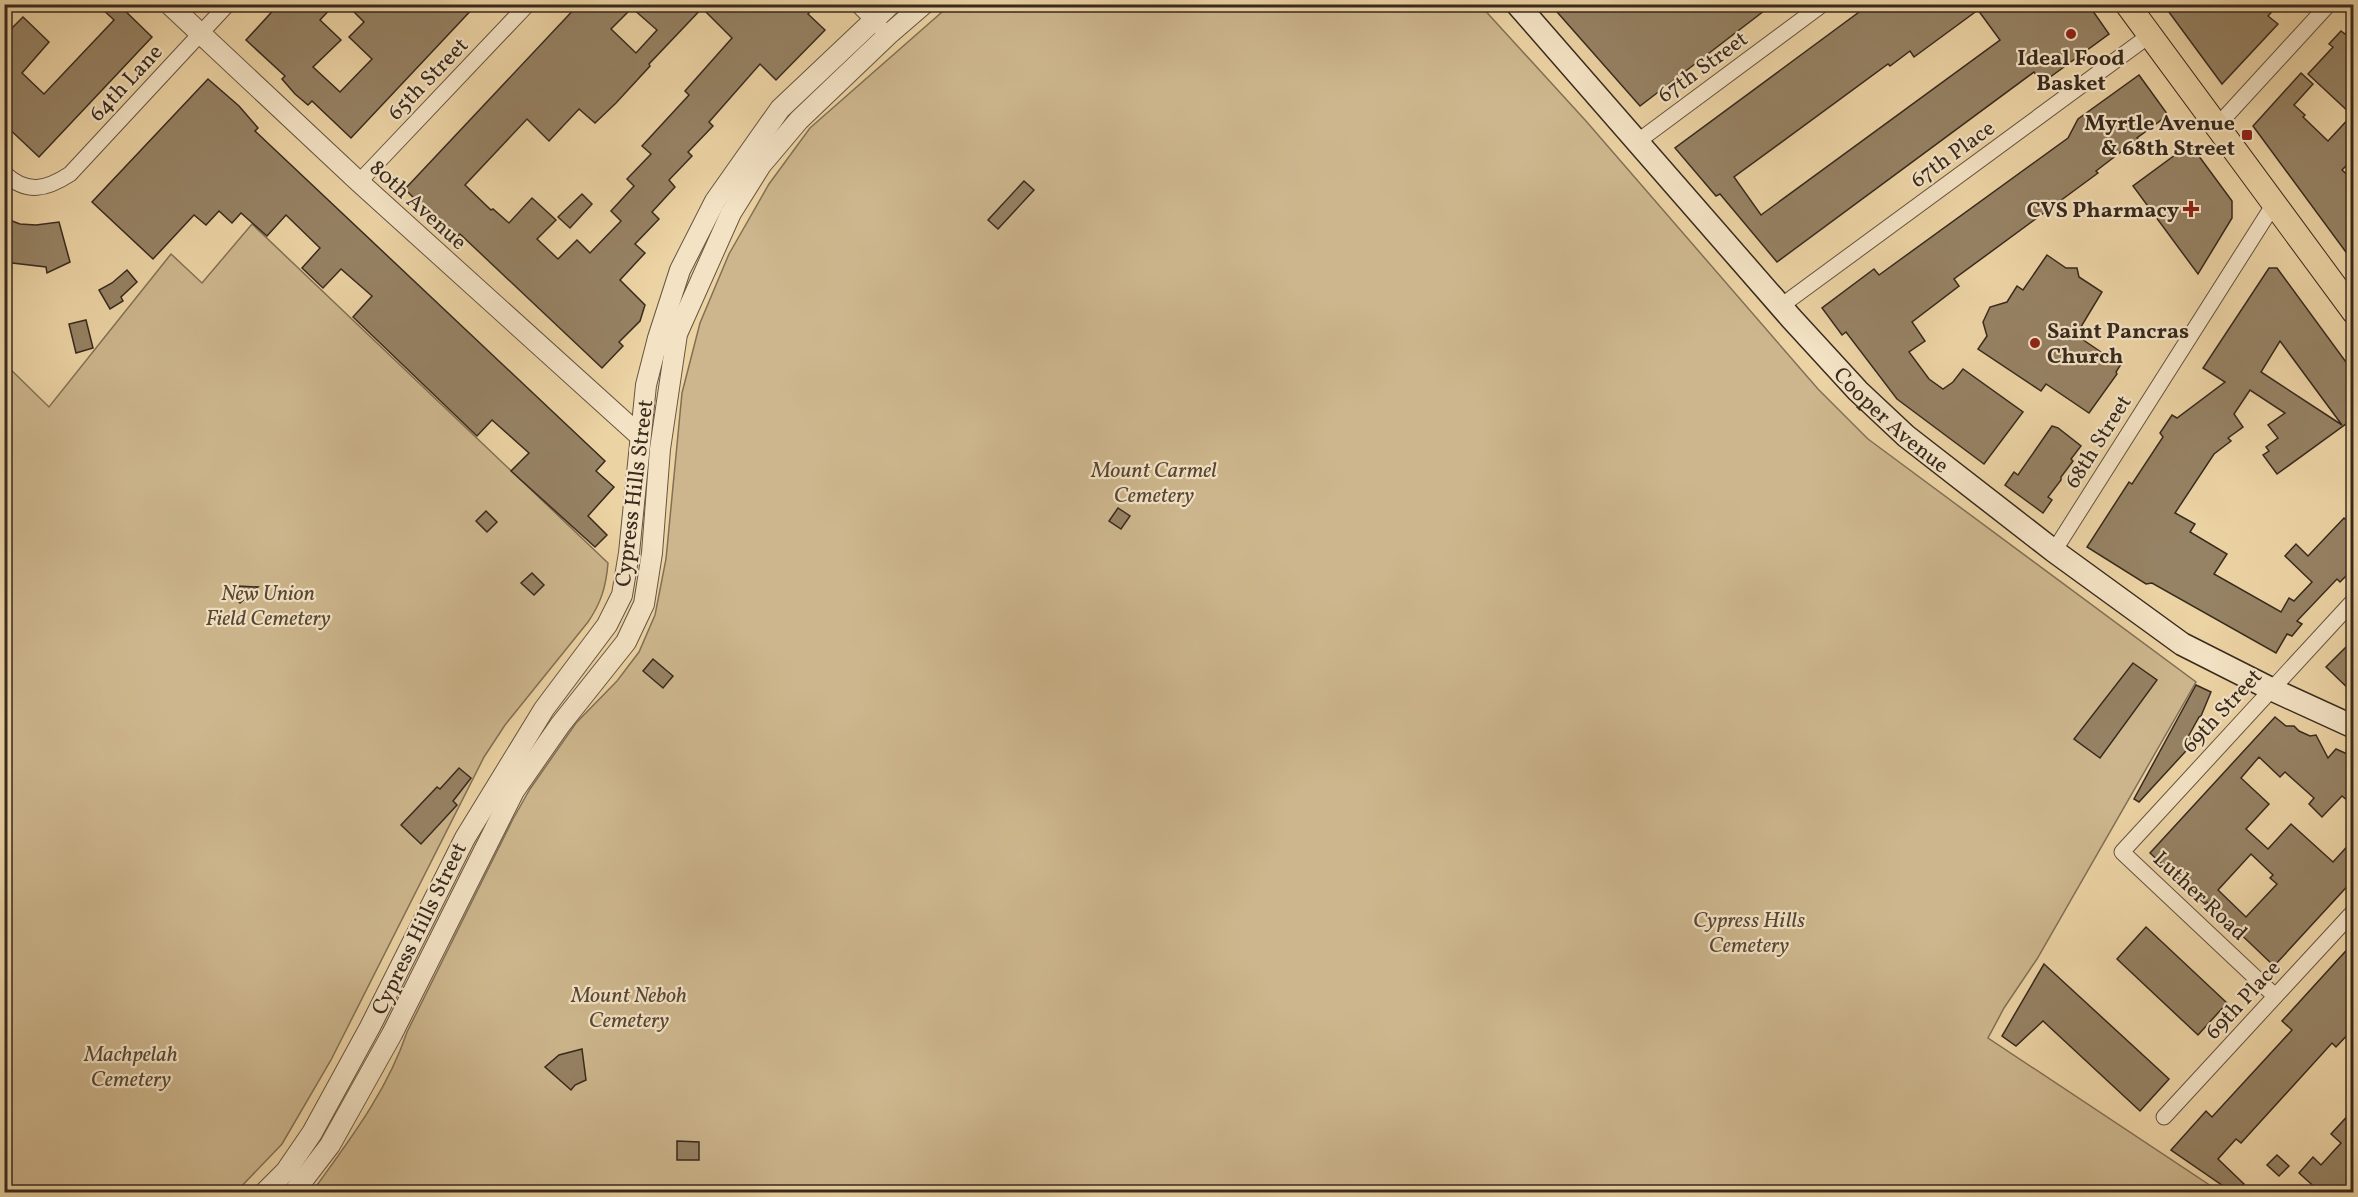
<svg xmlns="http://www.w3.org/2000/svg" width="2358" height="1197" font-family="Vollkorn,serif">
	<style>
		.green { fill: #cdb68d; stroke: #827056; stroke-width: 1.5 }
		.building { fill: #968264; stroke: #382a1e; stroke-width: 1.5; fill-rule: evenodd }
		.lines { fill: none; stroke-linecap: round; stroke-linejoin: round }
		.minor-casing { stroke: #655440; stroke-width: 17 }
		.tertiary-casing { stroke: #655440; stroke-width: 22 }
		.secondary-casing { stroke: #382a1e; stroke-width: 25 }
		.primary-casing { stroke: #382a1e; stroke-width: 26 }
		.minor { stroke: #f3e2c4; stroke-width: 15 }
		.tertiary { stroke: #f3e2c4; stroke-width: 20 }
		.secondary { stroke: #f3e2c4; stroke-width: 22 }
		.primary { stroke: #ecd3a4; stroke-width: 24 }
		.poi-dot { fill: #8f2418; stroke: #f3e2c4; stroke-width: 2 }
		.labels { text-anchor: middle; stroke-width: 4.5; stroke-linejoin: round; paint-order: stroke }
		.poi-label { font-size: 22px; font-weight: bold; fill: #382a1e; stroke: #f3e2c4; text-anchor: end }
		.street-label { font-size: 22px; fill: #382a1e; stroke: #f3e2c4 }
		.park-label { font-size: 22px; font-style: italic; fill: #564634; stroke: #f3e2c4 }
	</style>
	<rect width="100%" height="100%" fill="#ecd3a4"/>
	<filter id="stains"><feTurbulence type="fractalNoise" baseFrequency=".00333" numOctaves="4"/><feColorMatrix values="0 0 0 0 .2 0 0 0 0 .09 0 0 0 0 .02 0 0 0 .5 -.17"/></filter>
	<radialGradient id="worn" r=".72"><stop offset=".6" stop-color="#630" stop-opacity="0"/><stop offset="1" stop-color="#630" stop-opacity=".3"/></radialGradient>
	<g class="green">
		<path d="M950,5h530l106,116 232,268 50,50 328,243 -159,277 -33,49 -16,30 232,154h-1908c36,-50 75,-100 95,-160l106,-213 17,-30 46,-66 41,-42 22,-29 16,-37 11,-56 16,-166 18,-70 29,-69 40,-70 41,-56z"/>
		<path d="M252,224l356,339c-2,24 -7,40 -20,59l-83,103 -21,32 -153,303 -49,84 -46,48h-231l-1,-829 45,44 122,-153 31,29z"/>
	</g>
	<g class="building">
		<path d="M97,4h21l34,33 -113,120 -35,-33v-88l19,-19 26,25 -27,31 22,21 70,-74z"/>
		<path d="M279,4h56l-15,16 21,20 -28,27 27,25 32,-33 -23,-22 15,-15 -18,-18h131l-126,134 -39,-37 -4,4 -13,-11 -13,-15 3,-3 -39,-36z"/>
		<path d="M579,4h127l-57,60 1,2 -34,37 -21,20 -16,-14 -30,32 -22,-22 -62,66 26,25 2,-1 16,14 23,-25 24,22 -19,19 21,20 19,-19 13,13 31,-32 -10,-10 23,-25 -7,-7 24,-25 -9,-8 47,-51 -4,-4 47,-53 -26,-26 8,-8h103l-9,10 17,16 -49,50 -16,-16 -51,58 4,4 -25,26 4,4 -23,24 6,7 -23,25 7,7 -24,25 10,9 -25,27 25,25 -5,16 -21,21 4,4 -21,22 -142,-134 -6,5 -49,-50zM632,8l25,22 -21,23 -25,-24z"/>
		<path d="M1550,4h223l-133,102z"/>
		<path d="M1870,4h218l21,30 -67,49 -8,-11 -257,190 -57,-68 -4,2 -41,-48zM1978,10l22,30 -239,175 -27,-38 154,-113 2,2 20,-15 4,6z"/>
		<path d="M2163,4h116l-11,12 10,8 -56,60z"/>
		<path d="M2354,25v133l-12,12 12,11v82l-101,-137 48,-53 12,11 -19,21 11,10 -2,2 25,24 24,-26 -44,-41 25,-27 -4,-3 12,-13 4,3z"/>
		<path d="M2139,75l29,40 -31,23 5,6 -12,9 -4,-5 -30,23 2,2 -144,106 5,7 -47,36 13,19 -16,11 20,27 14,10 10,-7 10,-13 60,43 -39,52 -87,-65 -51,-67 -4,3 -20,-27 52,-39 5,6 189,-137 10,-19z"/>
		<path d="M208,79l31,27 19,22 -3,3 350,330 -9,10 18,16 -26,29 19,19 -12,12 -84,-76 18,-18 -37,-33 -15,16 -124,-119 19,-21 -31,-27 -18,19 -21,-20 18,-20 -34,-33 -19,21 -26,-23 -9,10 -13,-12 -13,14 -12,-10 -41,44 -61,-57z"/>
		<path d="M2190,144l42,57v17l-34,56 -65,-88z"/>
		<path d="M1024,181l10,9 -36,39 -10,-9z"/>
		<path d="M582,194l10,10 -22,24 -12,-11z"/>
		<path d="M4,218l16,6 16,1 23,-3 11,40 -23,11 -1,-6 -42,-5z"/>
		<path d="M2047,255l19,13h11l2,9 23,15 -26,43 31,21 2,-4 14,9 -7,11 1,2 -28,39 -43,-29 -5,7 -63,-42 9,-13 -4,-14 7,-15 17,-5 10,-16 6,4z"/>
		<path d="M2269,268h8l77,105v45l-77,56 -14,-19 6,-4 -3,-4 12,-9 -10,-13 17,-12 -35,-23 -16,24 9,13 -15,11 3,3 -17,13 -39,59 20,11 -5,8 37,22 -13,20 67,38 8,-14 5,3 18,-19 -27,-26 11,-12 12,12 36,-38 10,9v41l-14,14 -3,-3 -40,42 5,3 -10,12 -5,-2 -11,19 -124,-70 -6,1 -59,-37 42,-65 3,2 31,-47 -3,-4 12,-18 5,3 48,-36 -22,-14zM2280,341l62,84 -81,-53z"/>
		<path d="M127,270l10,12 -16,15 2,4 -13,8 -11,-19 13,-7z"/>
		<path d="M86,320l7,28 -17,5 -7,-29z"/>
		<path d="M2052,426l6,2 23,18 -10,13 2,2 -12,16v3l-13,17 4,3 -9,13 -38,-28 9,-13 4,3z"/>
		<path d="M1118,508l12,8 -9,13 -12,-8z"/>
		<path d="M486,511l11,11 -10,10 -11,-11z"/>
		<path d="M532,573l12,12 -10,10 -13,-12z"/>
		<path d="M237,586l21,1 -18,16 -11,-10z"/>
		<path d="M2354,639v55l-28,-27z"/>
		<path d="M653,659l20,17 -10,12 -20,-17z"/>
		<path d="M2133,663l24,17 -57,78 -26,-19z"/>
		<path d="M2196,685l15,7 -10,24 -2,1 -11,20 8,3 -57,62 -5,-3z"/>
		<path d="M2275,717l11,9h8l5,5 11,5 6,-1 12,23 8,-9 18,8v49l-12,-10 -20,21 -13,-13 5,-6 -29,-26 -5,5 -21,-20 -18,21 28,26 -23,25 22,20 23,-25 42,38 21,-23v40l-80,87 -67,-64 -2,2 -55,-51zM2251,854l22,21 -3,3 7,6 -31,33 -28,-27z"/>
		<path d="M459,768l12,10 -18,23 4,4 -36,39 -20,-19 36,-38 3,2z"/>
		<path d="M2146,927l81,76 -29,32 -81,-76z"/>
		<path d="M2354,942v86l-18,19 -4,-4 -91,100 -5,-4 -18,20 26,25 -8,8h-4l-61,-42 35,-39 6,6 80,-87 -10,-9z"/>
		<path d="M2044,964l125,115 -29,32 -97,-90 -27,25 -14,-10z"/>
		<path d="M582,1049l4,31 -11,5 -4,5 -26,-23 14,-12z"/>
		<path d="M2354,1109v83h-34l-21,-19 14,-16 8,8 20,-22 -10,-9z"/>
		<path d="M677,1141l22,1v18h-22z"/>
		<path d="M2277,1155l12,11 -10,10 -12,-11z"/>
	</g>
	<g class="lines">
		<g class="minor-casing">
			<g id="minor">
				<path d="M857,4l31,31"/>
				<path d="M2217,126l112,-122"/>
				<path d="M1637,142l186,-138"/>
				<path d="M4,173c23,22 43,16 66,1l158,-170"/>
				<path d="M359,182l169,-178"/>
				<path d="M1781,306l369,-271"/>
				<path d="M2054,551l220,-347"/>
				<path d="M2275,996l-153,-144 232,-252"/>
				<path d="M2164,1117l190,-206"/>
			</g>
		</g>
		<g class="tertiary-casing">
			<g id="tertiary">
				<path d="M169,4l190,178 281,254"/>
				<path d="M265,1192l21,-21 26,-38 58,-106 95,-189 79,-129 63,-84 15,-30 7,-42 17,-168 12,-47 22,-68 35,-69 65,-92 111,-105"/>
				<path d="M294,1192l36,-47 62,-111 122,-243 46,-66 66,-83 18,-38 8,-51 8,-104 17,-115 54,-121 30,-48 38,-45 89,-85 36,-31"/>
			</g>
		</g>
		<g class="secondary-casing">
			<g id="secondary">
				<path id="s1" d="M1517,4l274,314 67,73 48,45 148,115 128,93 89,45 83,38"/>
			</g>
		</g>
		<g class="primary-casing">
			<path id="primary" d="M2127,4l227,308"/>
		</g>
		<use href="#minor" class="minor"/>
		<use href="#tertiary" class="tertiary"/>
		<use href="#secondary" class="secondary"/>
		<use href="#primary" class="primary"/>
	</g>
	<g class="poi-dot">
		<circle cx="2071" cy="34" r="6"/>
		<rect x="2241" y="129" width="12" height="12" rx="3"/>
		<path d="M2188 200h6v6h6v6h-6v6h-6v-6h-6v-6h6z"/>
		<circle cx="2035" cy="343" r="6"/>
	</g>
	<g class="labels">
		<g class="poi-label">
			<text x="2071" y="65" text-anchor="middle">Ideal Food<tspan x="2071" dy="25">Basket</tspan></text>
			<text x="2235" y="130">Myrtle Avenue<tspan x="2235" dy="25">&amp; 68th Street</tspan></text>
			<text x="2179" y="217">CVS Pharmacy</text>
			<text x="2047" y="338" text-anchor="start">Saint Pancras<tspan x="2047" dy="25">Church</tspan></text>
		</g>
		<g class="street-label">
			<text transform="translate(1702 66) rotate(-36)" y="8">67th Street</text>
			<text transform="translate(427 78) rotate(-46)" y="8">65th Street</text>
			<text transform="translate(125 82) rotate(-47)" y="8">64th Lane</text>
			<text transform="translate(1952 153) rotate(-36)" y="8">67th Place</text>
			<text transform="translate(419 204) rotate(42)" y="8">80th Avenue</text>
			<text dy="8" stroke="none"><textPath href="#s1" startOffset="560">Cooper Avenue</textPath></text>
			<text transform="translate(2097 441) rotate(-58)" y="8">68th Street</text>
			<text transform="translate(633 493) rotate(-83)" y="8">Cypress Hills Street</text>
			<text transform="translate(2221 710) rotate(-47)" y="8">69th Street</text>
			<text transform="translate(2201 895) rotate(43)" y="8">Luther Road</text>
			<text transform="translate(418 928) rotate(-64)" y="8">Cypress Hills Street</text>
			<text transform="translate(2242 999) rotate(-47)" y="8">69th Place</text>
		</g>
		<g class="park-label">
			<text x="1154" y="477">Mount Carmel<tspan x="1154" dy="25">Cemetery</tspan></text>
			<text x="268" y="600">New Union<tspan x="268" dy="25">Field Cemetery</tspan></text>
			<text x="1749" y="927">Cypress Hills<tspan x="1749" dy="25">Cemetery</tspan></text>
			<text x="629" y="1002">Mount Neboh<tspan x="629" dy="25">Cemetery</tspan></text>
			<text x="131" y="1061">Machpelah<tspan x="131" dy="25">Cemetery</tspan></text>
		</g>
	</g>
	<rect width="2358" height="1197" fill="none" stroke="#ecd3a4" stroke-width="24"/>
	<rect x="6" y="6" width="2346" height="1185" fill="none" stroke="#382a1e" stroke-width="3"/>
	<rect x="12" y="12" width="2334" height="1173" fill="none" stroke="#382a1e" stroke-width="1.5"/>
	<rect width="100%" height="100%" filter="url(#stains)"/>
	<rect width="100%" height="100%" fill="url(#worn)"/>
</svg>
